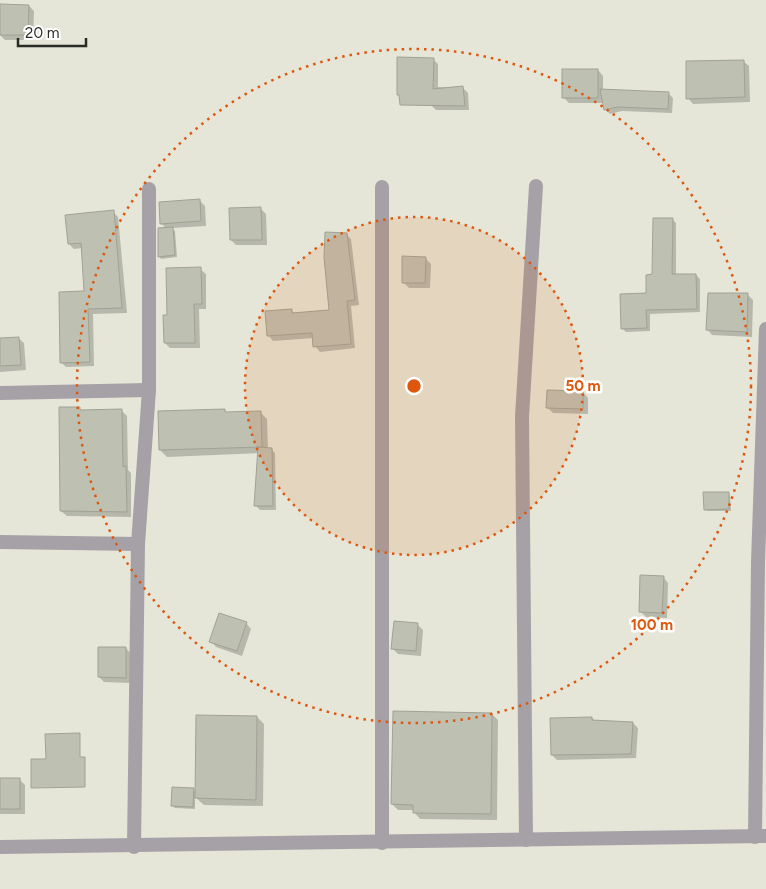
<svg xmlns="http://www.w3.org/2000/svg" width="766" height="889" font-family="Figtree,sans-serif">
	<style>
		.shadow { fill: #0003 }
		.building { fill: #bec0b2; stroke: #a1a295 }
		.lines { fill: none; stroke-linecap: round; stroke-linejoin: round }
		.minor { stroke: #a6a1a6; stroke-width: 14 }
		.ring { fill: none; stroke: #df570d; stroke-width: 2.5; stroke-dasharray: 2.5 5 }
		.centre { fill: #df570d; stroke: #fff; stroke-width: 2.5 }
		.ring-label { font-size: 15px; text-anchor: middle; font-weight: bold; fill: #df570d; stroke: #fff; stroke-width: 5; stroke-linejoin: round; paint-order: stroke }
	</style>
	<rect width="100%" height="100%" fill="#e5e6d8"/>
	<g class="shadow">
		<path d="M29,6l5,5 -1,29h-28l-5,-5z"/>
		<path d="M433,59l5,5v23l25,1 5,5 1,17h-33l-5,-5 -28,-6 -5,-5z"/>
		<path d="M743,61l6,5 1,36 -57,2 -5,-6z"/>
		<path d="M598,70l5,6v14l65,3 5,5 -1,15 -50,-2 -12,3 -5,-5 -1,-6h-35l-6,-6z"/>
		<path d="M200,201l5,5 1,20 -34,2 3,3 2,26 -16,2 -2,-3 8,-27 -6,-6z"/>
		<path d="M260,208l6,6 1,31h-31l-5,-5z"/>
		<path d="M113,212l5,5 9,96 -34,1 1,52 -28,1 -5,-5 24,-70 -3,-44 -8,1 -5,-5z"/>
		<path d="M672,219l4,4v52h20l4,4v33l-50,2v17l-24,1 -4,-4 26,-34z"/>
		<path d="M346,234l5,5 8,66 -8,1 4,42 -35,4 -5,-6 -1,-8 -41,3 -5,-6 23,-25 4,4 35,-3z"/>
		<path d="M425,258l6,6 -1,24h-21l-6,-6z"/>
		<path d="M200,269l6,5v35h-7l1,39h-30l-5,-5 3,-27z"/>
		<path d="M748,295l5,5 -1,37 -40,-2 -5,-6z"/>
		<path d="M18,338l6,5 2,27 -26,2v-33z"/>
		<path d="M583,392l5,6v16l-35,-1 -5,-5z"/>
		<path d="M79,408l3,3 39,-1 6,6 1,54 3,3v44l-64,-1 -6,-5z"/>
		<path d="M224,410l3,3 33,-1 7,7 1,30h3l4,4 1,57h-16l-4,-4 3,-53 -92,4 -7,-7z"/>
		<path d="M728,493l2,3 1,15h-24l-2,-2z"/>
		<path d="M663,577l5,6 -1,35 -21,-1 -6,-6z"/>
		<path d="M246,623l5,6 -9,27 -26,-9 -5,-6z"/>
		<path d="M418,625l5,5 -2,26 -23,-2 -6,-6z"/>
		<path d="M126,648l5,6v29l-27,-1 -5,-5z"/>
		<path d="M492,714l6,6 -1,100 -77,-1 -6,-7v-2h-16l-6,-6z"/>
		<path d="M257,717l7,7 -1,82 -59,-1 -9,-8v12l-20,-1 -3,-3 21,-16 4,4z"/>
		<path d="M592,718l3,3 38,2 5,5 -2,30 -79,2 -5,-5z"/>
		<path d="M19,779l6,6v29h-25v-34z"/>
	</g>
	<g class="building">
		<path d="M0,4l29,1 -1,30h-28z"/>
		<path d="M397,57l37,1 -1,31 30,-3 2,20 -65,-1 -1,-10h-2z"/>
		<path d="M744,60l1,37 -59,2v-38z"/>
		<rect x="562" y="69" width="36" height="29"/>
		<path d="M600,89l69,3 -1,17 -51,-2 -13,3z"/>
		<path d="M200,199l1,22 -41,3 -1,-22z"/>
		<path d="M261,207l1,33h-32l-1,-32z"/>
		<path d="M114,210l8,98 -34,1 2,53 -30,1 -1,-71 25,-1 -3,-48 -13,1 -3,-29z"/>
		<path d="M653,218h20l-1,56h24l1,35 -51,1 1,18 -26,1 -1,-35 26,-1v-18l6,-1z"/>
		<path d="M173,227l2,28 -17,2v-29z"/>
		<path d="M325,232l22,1 8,67 -8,1 4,43 -38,3 -1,-14 -45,3 -2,-25 27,-2v4l37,-3 -5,-53z"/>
		<path d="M402,256l24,1 -1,26h-23z"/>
		<path d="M201,267l1,37h-8l1,39h-31l-1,-28h4l-1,-47z"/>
		<path d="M708,293h40l-1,39 -41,-2z"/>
		<path d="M19,337l2,28 -21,1v-28z"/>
		<path d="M547,390l36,1v18l-37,-1z"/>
		<path d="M59,407h21v3l42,-1 1,58 3,-1 1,46 -67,-1z"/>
		<path d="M225,409v3l36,-1 1,36 -103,3 -1,-39z"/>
		<path d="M258,447l14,1 1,58h-19z"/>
		<path d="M703,492h26v17l-25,1z"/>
		<path d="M640,575l24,1 -2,37 -23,-1z"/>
		<path d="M219,613l28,9 -10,29 -28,-9z"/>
		<path d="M394,621l24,2 -2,28 -25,-2z"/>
		<path d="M98,647h28v31l-28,-1z"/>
		<path d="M393,711l99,2 -1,101 -78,-1v-8l-22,-1z"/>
		<path d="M196,715l61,1 -1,84 -61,-2z"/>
		<path d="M592,717v3l41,2 -2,32 -80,1 -1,-37z"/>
		<path d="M80,733v24h5v30l-54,1v-29h15l-1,-25z"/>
		<rect x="0" y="778" width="20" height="31"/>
		<path d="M172,787l22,1 -1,19 -22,-1z"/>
	</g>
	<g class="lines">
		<g class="minor">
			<path d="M0,393l149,-3"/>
			<path d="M0,542l138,2"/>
			<path d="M755,837l3,-275 8,-233"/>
			<path d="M526,840l-4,-423 14,-231"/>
			<path d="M382,843v-656"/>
			<path d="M0,847l766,-11"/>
			<path d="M134,847l4,-303 11,-154v-201"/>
		</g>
	</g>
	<circle cx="414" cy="386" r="169" fill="#df570d" fill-opacity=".12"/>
	<g class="ring">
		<circle cx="414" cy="386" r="169"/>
		<circle cx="414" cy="386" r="337"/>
	</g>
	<circle cx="414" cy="386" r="8" class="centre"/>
	<g class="ring-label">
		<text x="583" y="391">50 m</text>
		<text x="652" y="630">100 m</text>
	</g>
	<path d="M18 38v8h68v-8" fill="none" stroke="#2b2b26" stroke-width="2.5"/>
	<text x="25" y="38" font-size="15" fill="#2b2b26" stroke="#ffffff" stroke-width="4" paint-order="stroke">20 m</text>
</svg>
